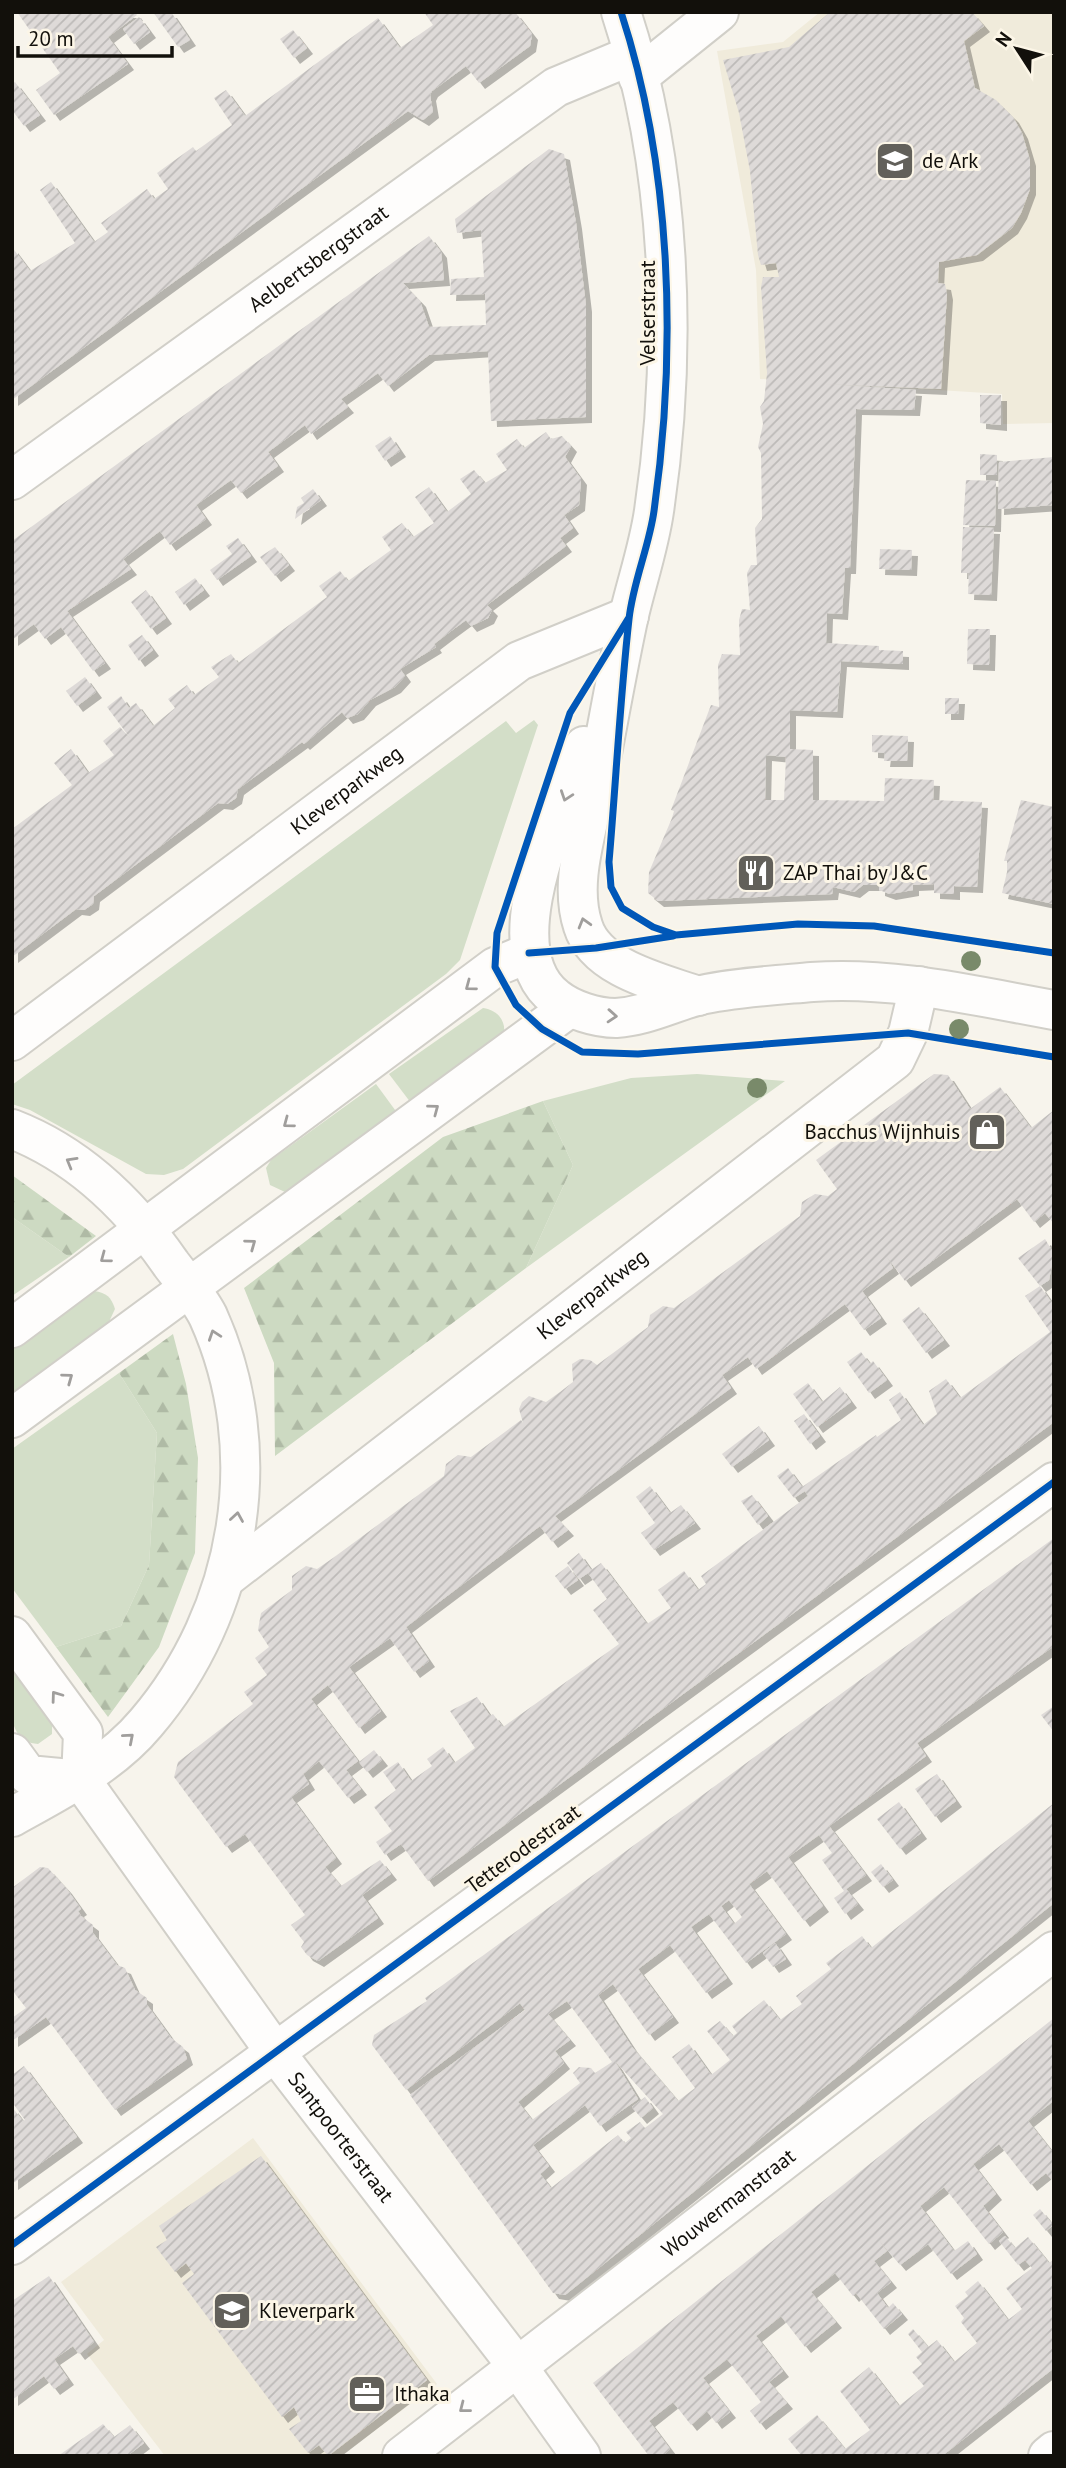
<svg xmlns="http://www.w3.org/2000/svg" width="1066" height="2468" font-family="'PT Sans',sans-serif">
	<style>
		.built { fill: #f0ebdb }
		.green { fill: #d3dec8 }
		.forest { fill: url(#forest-firs) }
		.building { fill: url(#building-hatch); fill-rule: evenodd; filter: url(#shadow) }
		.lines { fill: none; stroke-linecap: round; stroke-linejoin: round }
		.minor-casing { stroke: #d1cfc8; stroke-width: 42 }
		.minor { stroke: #fefdfc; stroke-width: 38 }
		.cycleway-casing { stroke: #fcf6e7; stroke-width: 11 }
		.cycleway { stroke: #0057b8; stroke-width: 7 }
		.tree { fill: #798a6a }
		.oneway { stroke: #a09e9c }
		.labels { text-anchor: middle; stroke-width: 6; stroke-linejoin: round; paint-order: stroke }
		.poi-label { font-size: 21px; fill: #12100b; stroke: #fcf6e7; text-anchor: start }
		.street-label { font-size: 21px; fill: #12100b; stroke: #fcf6e7 }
	</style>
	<defs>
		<pattern id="forest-firs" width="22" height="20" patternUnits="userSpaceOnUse" patternTransform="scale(1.75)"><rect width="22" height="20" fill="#cddac2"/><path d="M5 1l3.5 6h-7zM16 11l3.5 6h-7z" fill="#afbaa5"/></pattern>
		<pattern id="building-hatch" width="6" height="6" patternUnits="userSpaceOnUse" patternTransform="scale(1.75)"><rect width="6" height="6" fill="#dedad8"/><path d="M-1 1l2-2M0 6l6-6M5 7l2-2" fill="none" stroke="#bdbab8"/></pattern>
		<filter id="shadow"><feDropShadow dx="6" dy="6" stdDeviation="0" flood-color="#0004"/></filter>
	</defs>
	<rect width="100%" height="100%" fill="#f7f4ec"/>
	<g class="built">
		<path d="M820,12h234v411l-51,1 -1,-30 -242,-15 -4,-109 -39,-219 66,-9z"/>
		<path d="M253,2138l184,246 -96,72h-176l-78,-102 17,-14 -43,-58z"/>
	</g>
	<g class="green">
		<path d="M534,720l4,5 -78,235 -14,14 -263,195 -19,6 -18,-1 -116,-64 -18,-6v-19l494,-364 10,12z"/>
		<path d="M483,1008c14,2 23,12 21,26l-93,69 -22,-29z"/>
		<path d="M697,1074l88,7 -259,187 47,-103 -30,-64 88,-23z"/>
		<path d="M376,1084l22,30 -105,76 -8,2 -15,-7 -4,-17 5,-8z"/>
		<path d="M12,1217l57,40 -57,39z"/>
		<path d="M94,1291c13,2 17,6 21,18l-8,17 -95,68v-46z"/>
		<path d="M119,1373l38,60 -8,132 -28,61 -65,21 -44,-59v-139z"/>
		<path d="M12,1663l40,54v17l-14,10c-37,-3 -26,-54 -26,-81z"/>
	</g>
	<g class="forest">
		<path d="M543,1101l30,64 -47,103 -251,188 -1,-93 -30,-75 199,-151z"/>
		<path d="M12,1175l84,61 -27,21 -57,-40z"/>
		<path d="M173,1334l13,50 12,74 -3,95 -36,94 -51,70 -52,-70 65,-21 28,-61 8,-132 -38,-60z"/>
	</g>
	<g class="building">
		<path d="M17,12h118l2,3 -29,22 20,27 -74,51 -18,-25 24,-17z"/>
		<path d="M153,12h18l19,28 -12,7z"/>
		<path d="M424,12h91l17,22 -2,12 -51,37 -13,-17 -34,25 -2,4 3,17 -10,8 -15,-9 -396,289v-153l18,24 45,-28 -35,-53 11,-8 43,60 14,-10 -7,-9 46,-34 7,10 14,-10 -11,-16 36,-26 3,4 36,-26 -18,-27 12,-8 19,26 133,-98 22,30 33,-23z"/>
		<path d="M830,12h142l12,14 -20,15 11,47 21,12 17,17 9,16 8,27v29l-9,24 -9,15 -35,27 -38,7 -1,21 7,1 2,10 -6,95 -116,-5 91,6 -2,20 -58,-1 -6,159h-5l-3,46 -15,-1 -1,30 53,3v4l24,1v13l-62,-3 -4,51 -47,-2v39l23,1v50l71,1 1,-23 49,2 -1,20 49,2 -5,85 -23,-1v8l-20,-1v-9l-21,1v5l-23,4 -11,-4v-5h-16l-9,7 -21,-5 -1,7 -174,7 -10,-8 1,-21 23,-54 2,-7 -3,-1 40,-105 8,2 -1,-42 4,-11 18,1 -1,-35 3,-11 8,1 -3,-37 4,-8h6l-2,-37 7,-9 -1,-66 -3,-6 5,-23 -3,-17 4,-6 3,-28 -6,-86 2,-10h16l-3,-14 -15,2 -3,-10 -8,-84 -11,-58 -16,-53 66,-13zM766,755l20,2 -2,43h-19z"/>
		<path d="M139,17l11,15 -16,12 -11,-15z"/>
		<path d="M293,30l14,18 -13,10 -14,-19z"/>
		<path d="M15,82l25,33 -16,11 -12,-16v-26z"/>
		<path d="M549,149l15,5 12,69 10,83v111l-95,4 -3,-70 -59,4 -41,31 -10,-13 -37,26 7,8 -37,27 -6,-9 -37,27 10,14 -37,27 -10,-13 -35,25 10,14 -36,26 -10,-14 -37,28 8,10 -64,42 38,52 -12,8 -32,-44 -16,12 -11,-15 -22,16v-99l417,-305 12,16 3,28 -41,3 17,18 9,26 57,-2 -1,-31 -35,1 1,-16 33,-2 -3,-47 -24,3 -2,-14z"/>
		<path d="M980,395h21v30l-21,-2z"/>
		<path d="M546,432l5,7 11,-3 9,10 -6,11 16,22 -2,26 -15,10 9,13 -13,10 6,8 -79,59 5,5 -4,8 -17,8 -5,-6 -15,11 -17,13 2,3 -36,22 5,7 -10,11 -25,13 -12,14 -11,4 -5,-6 -38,32 -2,-2 -64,47 -2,9 -9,6 -9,-1 -124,93 -1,8 -9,6 -8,-1 -64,48v-128l60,-44 -18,-22 17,-14 17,24 26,-18 -11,-14 17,-14 10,11 -23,-31 14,-11 8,12 7,-5 17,23 22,-18 -7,-9 19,-14 7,10 25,-18 -8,-10 20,-13 7,9 89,-66 -8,-11 21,-15 8,10 43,-31 -9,-13 20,-14 11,14 21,-14 -19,-26 14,-10 18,25 24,-18 -11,-15 14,-9 11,13 22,-13 -11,-16 21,-15 7,9z"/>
		<path d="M390,436l10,15 -15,10 -10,-15z"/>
		<path d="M980,454l17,1v20h-17z"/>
		<path d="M1054,457v48l-56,4 1,-47z"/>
		<path d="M966,480l30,1 -1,45 -32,-1z"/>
		<path d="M313,489l8,11 -26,19 2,-12 7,-4 -3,-5z"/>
		<path d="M963,527l31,1 -3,67 -23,-1 1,-21h-8z"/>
		<path d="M238,538l13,18 -34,24 -7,-10 22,-16 -6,-8z"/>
		<path d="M275,547l14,18 -14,11 -15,-19z"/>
		<path d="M880,549l32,1 -1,20 -32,-1z"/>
		<path d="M195,578l9,12 -20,15 -9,-13z"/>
		<path d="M146,590l20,28 -15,11 -20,-27z"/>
		<path d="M968,629h22l-1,36 -22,-1z"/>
		<path d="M142,635l11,15 -14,11 -11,-16z"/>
		<path d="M85,677l11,15 -19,14 -11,-15z"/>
		<path d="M945,698h14l-1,16h-13z"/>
		<path d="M872,735l36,1 -1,25h-23l1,-8 -13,-1z"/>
		<path d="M1021,800l33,7v97l-52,-11 5,-21v-11h-3z"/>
		<path d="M934,1074l14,1 22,34 30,-22 31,41 23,-18v114l-9,-11 -11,9 -17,-23 -112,82 -18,-24 6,11 -31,23 19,27 -17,12 -19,-26 -89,65 -8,-12 -26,18 9,13 -176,128 13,14 -16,12 -12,-16 -134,101 23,34 -15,11 -24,-34 -41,29 32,44 -22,17 -31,-43 -17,14 47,62 -12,9 15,19 -13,9 -29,-37 -16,13 6,10 -18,13 45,61 -11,9 16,19 39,-26 11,14 -29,21 16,23 -60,43 -11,-6 -6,-8 3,-5 -13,-17 14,-10 -60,-81 -19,13 -52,-70 4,-15 75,-58 -9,-12 23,-17 -12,-17 14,-11 -11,-17 3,-17 31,-23v-14l14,-10 11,3 16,-11 111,-82 2,-12 12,-9 13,2 50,-37 2,3 -4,-14 3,-7 7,-6 17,6 14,-10 13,-10 -1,-18 8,-5 10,1 7,5 51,-38 2,-12 13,-9 11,2 126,-92 2,-14 13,-8 13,2 9,-7 -21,-29z"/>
		<path d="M1045,1239l9,15 -5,26 -9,6 -22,-28z"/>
		<path d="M1040,1286l14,20v116l-626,459 -27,-37 -16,11 -9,-13 16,-11 -18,-24 22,-17 -13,-18 15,-10 13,19 21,-15 -5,-7 16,-12 11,16 21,-15 -25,-37 27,-14 13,19 3,-2 10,13 116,-83 -26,-34 14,-11 -19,-26 -9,6 -12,-16 12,-10 12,17 10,-7 46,61 24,-16 -13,-18 26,-19 14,19 8,-6 -5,-8 107,-80 -3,-5 -11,7 -17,-22 11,-8 14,19 74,-52 1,2 24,-17 -12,-20 11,-8 23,33 14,-11 -8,-23 17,-12 14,19 90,-66 -25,-36z"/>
		<path d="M919,1307l25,33 -18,13 -24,-33z"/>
		<path d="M861,1352l9,12 3,-3 14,19 -18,13 -22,-31z"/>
		<path d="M808,1383l14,19 18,-15 11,15 -34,25 -24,-33z"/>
		<path d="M804,1414l16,22 -10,8 -16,-23z"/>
		<path d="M759,1426l10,14 -37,27 -10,-13z"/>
		<path d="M650,1486l20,27 11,-8 14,18 -41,27 -13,-17 14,-10 -19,-26z"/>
		<path d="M752,1495l16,21 -10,9 -17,-24z"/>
		<path d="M1054,1538v108l-137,97 9,13 -97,70 37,49 -20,14 12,15 -13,10 -11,-16 10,-7 -22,-31 10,-7 -13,-18 -31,22 35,49 -19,15 -37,-50 -18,13 37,50 -40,29 -37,-49 -18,13 36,51 -21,15 -36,-48 -32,24 35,48 -24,18 -36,-51 -15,11 34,52 46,54 17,-13 -23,-31 17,-13 22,31 19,-15 -23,-29 13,-10 13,15 4,-3 -5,-7 32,-26 16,20 22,-16 -6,-8 35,-27 -5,-6 36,-27 9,12 183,-145v100l-489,392 -12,-2 -143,-198 115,-85 -5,-7 -114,87 -34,-45 2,-10 53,-34 -2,-3zM729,1900l13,17 -8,7 -13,-18zM567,2001l45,61 -17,11 -4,-5 -12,-1 -6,6 7,10 -48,37 -14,-18 46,-39 -9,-12 15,-11 -22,-26zM614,2060l49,54 -18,14 -5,-6 -14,10 5,6 -6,5 -7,-8 -67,53 -11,-14 9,-8 -16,-21 52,-40 15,21 38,-27z"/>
		<path d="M568,1566l10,14 -13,9 -10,-13z"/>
		<path d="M1054,1706v26l-13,-17z"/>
		<path d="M374,1750l8,10 -15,12 -8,-10z"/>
		<path d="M937,1774l19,27 -21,16 -20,-28z"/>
		<path d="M899,1802l22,31 -21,16 -23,-30z"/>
		<path d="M881,1864l12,16 -10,7 -12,-15z"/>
		<path d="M40,1867l8,1 18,20 15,21 -3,2 3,5 12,9v8l24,32 8,3 10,22 12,8v7l11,15 13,18 12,9 4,12 -72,51 -69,-93 -34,24v-23l14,-10 -14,-18v-102z"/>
		<path d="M775,1943l11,16 -13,8 -10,-14z"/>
		<path d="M1054,2018v86l-2,-2 -24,19 26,33v28l-8,-9 -15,12 -32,-41 -26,20 23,30 -13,12 20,26 -14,12 -45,-57 -24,19 34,45 14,-10 9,13 -26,20 -23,-30 -28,21 -22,-26 9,12 -13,10 17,21 -14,11 11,15 5,-5 9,11 -18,15 -28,-36 -3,3 -18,-23 -24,19 25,30 -31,25 -24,-31 -25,20 27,35 -14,11 18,21 -27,21 -10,-13 11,-9 -34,-43 -24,19 27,34 -14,11 -9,-12 -16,14 -18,-23 -24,19 21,28 -7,7h-14l-56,-73z"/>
		<path d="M24,2066l53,71 -65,47v-77l11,14 2,-1 -13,-18v-27z"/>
		<path d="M645,2097l8,11 -12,10 -9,-11z"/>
		<path d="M261,2156l166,224 -99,76 -9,-11 -11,8 -19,-24 12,-8 -7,-14 -12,10 -100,-134 12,-9 -8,-11 -11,9 -19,-25 11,-7 -8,-14z"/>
		<path d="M1040,2209l13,16 -7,6 -13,-16z"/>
		<path d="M1005,2236l10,12 13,-11 21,26 5,-4v109l-112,88h-140l-14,-17 29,-24 28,34 25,-19 -30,-39 29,-24 30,39 25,-20 -12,-14 10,-8 -6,-7 6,-5 -14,-18 5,-5 15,18 9,-7 17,22 23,-19 -16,-21 3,-4 -9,-12 13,-10 -3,-4 13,-11 30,39 14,-11 -16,-21 26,-20 -7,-8 -7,5 -19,-24z"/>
		<path d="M49,2276l45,66 -15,12 -6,-8 -19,13 14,20 -14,10 -10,-13 -32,24v-99z"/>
		<path d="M103,2424l11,13 16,-12 14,18 -17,13h-69z"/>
	</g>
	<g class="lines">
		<g class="minor-casing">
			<g id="minor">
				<path d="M621,12c51,155 57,338 33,499 -5,35 -17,70 -25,104 -13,60 -23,120 -35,179 -8,42 -25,90 -11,132 13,43 79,57 115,70"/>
				<path d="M638,77l81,-65"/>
				<path id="s1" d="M12,480l544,-393 79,-33"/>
				<path d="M584,746c-22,61 -93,203 -28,252 15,12 40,20 60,20 30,-2 52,-14 81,-22 31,-8 82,-11 115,-14 81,-6 163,14 242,28"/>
				<path id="s2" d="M12,1041l507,-380 110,-45"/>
				<path d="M12,1129c67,26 119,77 159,135 12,16 28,34 37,52 61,135 33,296 -62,407 -35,42 -87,68 -134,94"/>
				<path d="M12,1328l483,-361 34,-14"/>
				<path d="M12,1418l557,-410"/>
				<path id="s3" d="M227,1577l668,-517 13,-27 11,-47"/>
				<path id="s4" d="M12,1636l71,97 -2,47 194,272 242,314 64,90"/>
				<path d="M12,1753l16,22 53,5"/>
				<path d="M12,2245l1042,-763"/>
				<path id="s5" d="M402,2456l652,-505"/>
				<path d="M1048,2456l6,-5"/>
			</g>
		</g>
		<use href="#minor" class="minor"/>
		<g class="cycleway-casing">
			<g id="cycleway">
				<path d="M621,12c51,156 56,337 33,499 -5,36 -21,71 -25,108 -9,81 -13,162 -20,243l2,25 11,21 31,19 23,8 122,-11 76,2 180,27"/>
				<path d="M628,619l-58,94 -73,220 -2,34 21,38 26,24 40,23 56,2 270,-21 146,24"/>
				<path d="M529,953l67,-5 77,-12"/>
				<path d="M12,2245l1042,-763"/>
			</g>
		</g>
		<use href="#cycleway" class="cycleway"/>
	</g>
	<g class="tree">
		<circle cx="971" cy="961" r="10"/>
		<circle cx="959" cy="1029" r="10"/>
		<circle cx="757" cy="1088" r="10"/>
	</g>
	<defs><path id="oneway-chevron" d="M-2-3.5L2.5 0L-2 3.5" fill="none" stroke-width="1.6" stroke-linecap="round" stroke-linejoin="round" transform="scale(1.75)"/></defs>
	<g class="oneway">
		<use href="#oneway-chevron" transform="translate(566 796) rotate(109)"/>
		<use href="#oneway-chevron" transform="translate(584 923) rotate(-106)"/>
		<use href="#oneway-chevron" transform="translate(470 986) rotate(143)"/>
		<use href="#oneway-chevron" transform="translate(612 1016) rotate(4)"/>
		<use href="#oneway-chevron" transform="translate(434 1109) rotate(-37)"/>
		<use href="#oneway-chevron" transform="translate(288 1123) rotate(143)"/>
		<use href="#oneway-chevron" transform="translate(71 1162) rotate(-150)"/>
		<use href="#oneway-chevron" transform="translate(251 1244) rotate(-36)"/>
		<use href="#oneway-chevron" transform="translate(105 1258) rotate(143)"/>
		<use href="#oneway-chevron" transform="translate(214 1335) rotate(-109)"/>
		<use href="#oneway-chevron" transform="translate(68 1378) rotate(-36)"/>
		<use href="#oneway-chevron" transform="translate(237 1517) rotate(-81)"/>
		<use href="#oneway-chevron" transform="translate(56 1696) rotate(-126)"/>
		<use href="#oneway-chevron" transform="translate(129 1738) rotate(-41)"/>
		<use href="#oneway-chevron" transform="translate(464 2408) rotate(142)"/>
	</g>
	<defs>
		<g id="school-square" transform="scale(2.0125)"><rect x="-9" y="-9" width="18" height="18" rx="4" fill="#62605a" stroke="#fcf6e7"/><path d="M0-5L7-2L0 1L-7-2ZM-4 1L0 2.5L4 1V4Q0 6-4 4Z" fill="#fff"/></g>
		<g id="restaurant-square" transform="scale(2.0125)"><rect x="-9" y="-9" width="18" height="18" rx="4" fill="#62605a" stroke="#fcf6e7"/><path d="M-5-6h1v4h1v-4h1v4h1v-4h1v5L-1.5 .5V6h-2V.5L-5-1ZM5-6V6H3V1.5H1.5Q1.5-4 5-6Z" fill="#fff"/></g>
		<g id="shop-square" transform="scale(2.0125)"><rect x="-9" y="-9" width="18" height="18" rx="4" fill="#62605a" stroke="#fcf6e7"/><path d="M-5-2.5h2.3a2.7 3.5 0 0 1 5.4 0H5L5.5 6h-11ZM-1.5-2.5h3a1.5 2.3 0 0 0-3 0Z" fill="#fff"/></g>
		<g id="office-square" transform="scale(2.0125)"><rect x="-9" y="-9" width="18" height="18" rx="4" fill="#62605a" stroke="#fcf6e7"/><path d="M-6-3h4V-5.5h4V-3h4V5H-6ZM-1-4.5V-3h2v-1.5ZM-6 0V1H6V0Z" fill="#fff"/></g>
	</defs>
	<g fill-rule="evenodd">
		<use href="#school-square" x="895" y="161"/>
		<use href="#restaurant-square" x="756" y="873"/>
		<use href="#shop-square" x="987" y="1132"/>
		<use href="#school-square" x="232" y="2311"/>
		<use href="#office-square" x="367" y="2394"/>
	</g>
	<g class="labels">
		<g class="poi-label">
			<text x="922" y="168">de Ark</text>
			<text x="783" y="880">ZAP Thai by J&amp;C</text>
			<text x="960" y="1139" text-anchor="end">Bacchus Wijnhuis</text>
			<text x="259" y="2318">Kleverpark</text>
			<text x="394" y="2401">Ithaka</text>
		</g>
		<g class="street-label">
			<text dy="7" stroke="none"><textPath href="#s1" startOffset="378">Aelbertsbergstraat</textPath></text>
			<text transform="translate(648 313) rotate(-90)" y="7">Velserstraat</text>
			<text dy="7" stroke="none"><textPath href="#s2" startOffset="418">Kleverparkweg</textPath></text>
			<text dy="7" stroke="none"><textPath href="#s3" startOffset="462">Kleverparkweg</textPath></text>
			<text transform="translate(523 1849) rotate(-36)" y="7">Tetterodestraat</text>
			<text dy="7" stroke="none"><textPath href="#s4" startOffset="609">Santpoorterstraat</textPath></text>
			<text dy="7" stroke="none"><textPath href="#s5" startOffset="413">Wouwermanstraat</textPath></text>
		</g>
	</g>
	<rect width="1066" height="2468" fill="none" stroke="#12100b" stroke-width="28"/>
	<g transform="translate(1017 49) rotate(306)" stroke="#fcf6e7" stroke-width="5" paint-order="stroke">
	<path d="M0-5L12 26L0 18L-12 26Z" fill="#12100b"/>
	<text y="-10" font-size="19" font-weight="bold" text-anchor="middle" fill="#12100b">N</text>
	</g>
	<path d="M18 46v10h154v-10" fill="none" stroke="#12100b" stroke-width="3.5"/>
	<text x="28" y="46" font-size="21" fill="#12100b" stroke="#fcf6e7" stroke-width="5" paint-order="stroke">20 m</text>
</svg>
